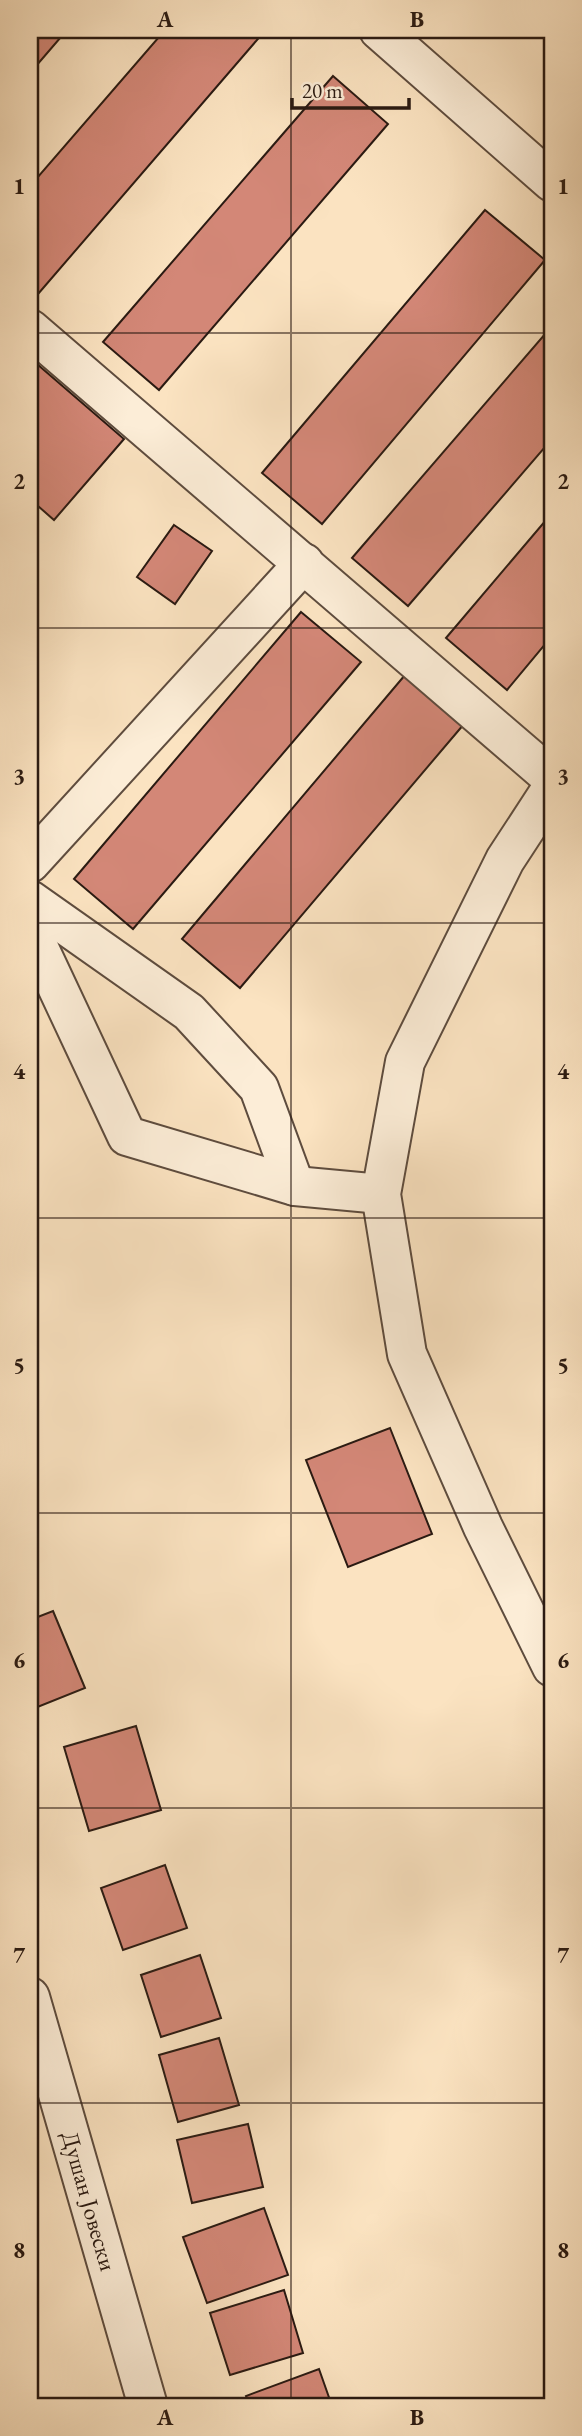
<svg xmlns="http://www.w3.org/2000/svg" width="582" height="2436" font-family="'EB Garamond',serif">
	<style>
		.building { fill: #d38777; stroke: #2a1a12; stroke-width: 2 }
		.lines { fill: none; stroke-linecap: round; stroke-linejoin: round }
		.minor-casing { stroke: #5e4c3e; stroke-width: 42 }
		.minor { stroke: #fcedd7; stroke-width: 38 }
		.grid { fill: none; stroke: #2a1a12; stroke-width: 2; stroke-opacity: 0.55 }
		.labels { text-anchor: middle; stroke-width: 7; stroke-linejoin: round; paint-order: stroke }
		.street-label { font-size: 24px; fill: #2a1a12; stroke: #fcedd7 }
		.neatline { fill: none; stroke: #2a1a12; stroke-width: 2.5 }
		.grid-label { font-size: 23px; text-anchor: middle; font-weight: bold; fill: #2a1a12 }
	</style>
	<rect width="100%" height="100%" fill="#fbe3c1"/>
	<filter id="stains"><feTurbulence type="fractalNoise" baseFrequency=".00286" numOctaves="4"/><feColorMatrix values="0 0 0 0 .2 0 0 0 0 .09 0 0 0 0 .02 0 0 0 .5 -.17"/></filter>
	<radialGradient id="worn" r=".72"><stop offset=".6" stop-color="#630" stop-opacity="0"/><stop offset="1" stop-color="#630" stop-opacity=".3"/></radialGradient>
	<g class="building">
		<path d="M30,30h37l-37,43z"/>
		<path d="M165,30h95l3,3 -225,261 -8,-7v-101z"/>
		<path d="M333,76l55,48 -229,266 -56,-48z"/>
		<path d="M485,210l60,50 -223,264 -60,-51z"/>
		<path d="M552,326v113l-144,167 -56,-48z"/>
		<path d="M30,358l94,81 -70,81 -24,-21z"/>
		<path d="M552,513v123l-45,54 -61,-52z"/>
		<path d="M174,525l38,26 -37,53 -38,-27z"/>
		<path d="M301,612l60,50 -228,267 -59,-50z"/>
		<path d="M405,675l59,49 -224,264 -58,-49z"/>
		<path d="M390,1428l42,106 -84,33 -42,-107z"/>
		<path d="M53,1611l32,77 -55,22v-90z"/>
		<path d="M136,1726l25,84 -72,21 -25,-84z"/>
		<path d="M165,1865l22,63 -64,22 -22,-62z"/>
		<path d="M200,1955l21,63 -60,19 -20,-62z"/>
		<path d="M219,2038l20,67 -61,17 -19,-67z"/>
		<path d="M248,2124l15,63 -71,16 -15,-63z"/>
		<path d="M264,2208l24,67 -81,28 -24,-66z"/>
		<path d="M284,2290l19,63 -73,22 -20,-62z"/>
		<path d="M319,2369l13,37h-82l-4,-10z"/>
	</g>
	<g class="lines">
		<g class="minor-casing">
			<g id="minor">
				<path d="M379,30l173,152"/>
				<path d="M30,329l522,449"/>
				<path d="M552,788l-47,72 -100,202 -24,132 26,160 76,173 69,140"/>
				<path d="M30,863l274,-300"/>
				<path d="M30,900l159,112 70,76 36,98"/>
				<path d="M30,929l97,207 168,50 86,8"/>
				<path d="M30,1997l118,409"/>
			</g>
		</g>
		<use href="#minor" class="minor"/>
	</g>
	<path class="grid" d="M291,30v2376M30,333h522M30,628h522M30,923h522M30,1218h522M30,1513h522M30,1808h522M30,2103h522"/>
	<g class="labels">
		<g class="street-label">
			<text transform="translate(89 2201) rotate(74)" y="8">Душан Јовески</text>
		</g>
	</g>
	<rect width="582" height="2436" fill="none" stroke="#fbe3c1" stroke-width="77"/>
	<path d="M292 98v10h117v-10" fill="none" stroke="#2a1a12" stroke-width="3.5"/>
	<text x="302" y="98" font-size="21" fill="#2a1a12" stroke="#fcedd7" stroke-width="5" paint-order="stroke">20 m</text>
	<rect x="38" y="38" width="506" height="2360" class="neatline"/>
	<g class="grid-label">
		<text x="165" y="27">A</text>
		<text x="417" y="27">B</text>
		<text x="19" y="194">1</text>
		<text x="563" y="194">1</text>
		<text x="19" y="489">2</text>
		<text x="563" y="489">2</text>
		<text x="19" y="784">3</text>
		<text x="563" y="784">3</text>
		<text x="19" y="1079">4</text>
		<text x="563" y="1079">4</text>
		<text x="19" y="1373">5</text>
		<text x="563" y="1373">5</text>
		<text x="19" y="1668">6</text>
		<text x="563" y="1668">6</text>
		<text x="19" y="1963">7</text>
		<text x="563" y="1963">7</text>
		<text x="19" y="2258">8</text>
		<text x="563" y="2258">8</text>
		<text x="165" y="2425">A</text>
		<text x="417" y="2425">B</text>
	</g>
	<rect width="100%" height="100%" filter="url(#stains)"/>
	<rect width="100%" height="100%" fill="url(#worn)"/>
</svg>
